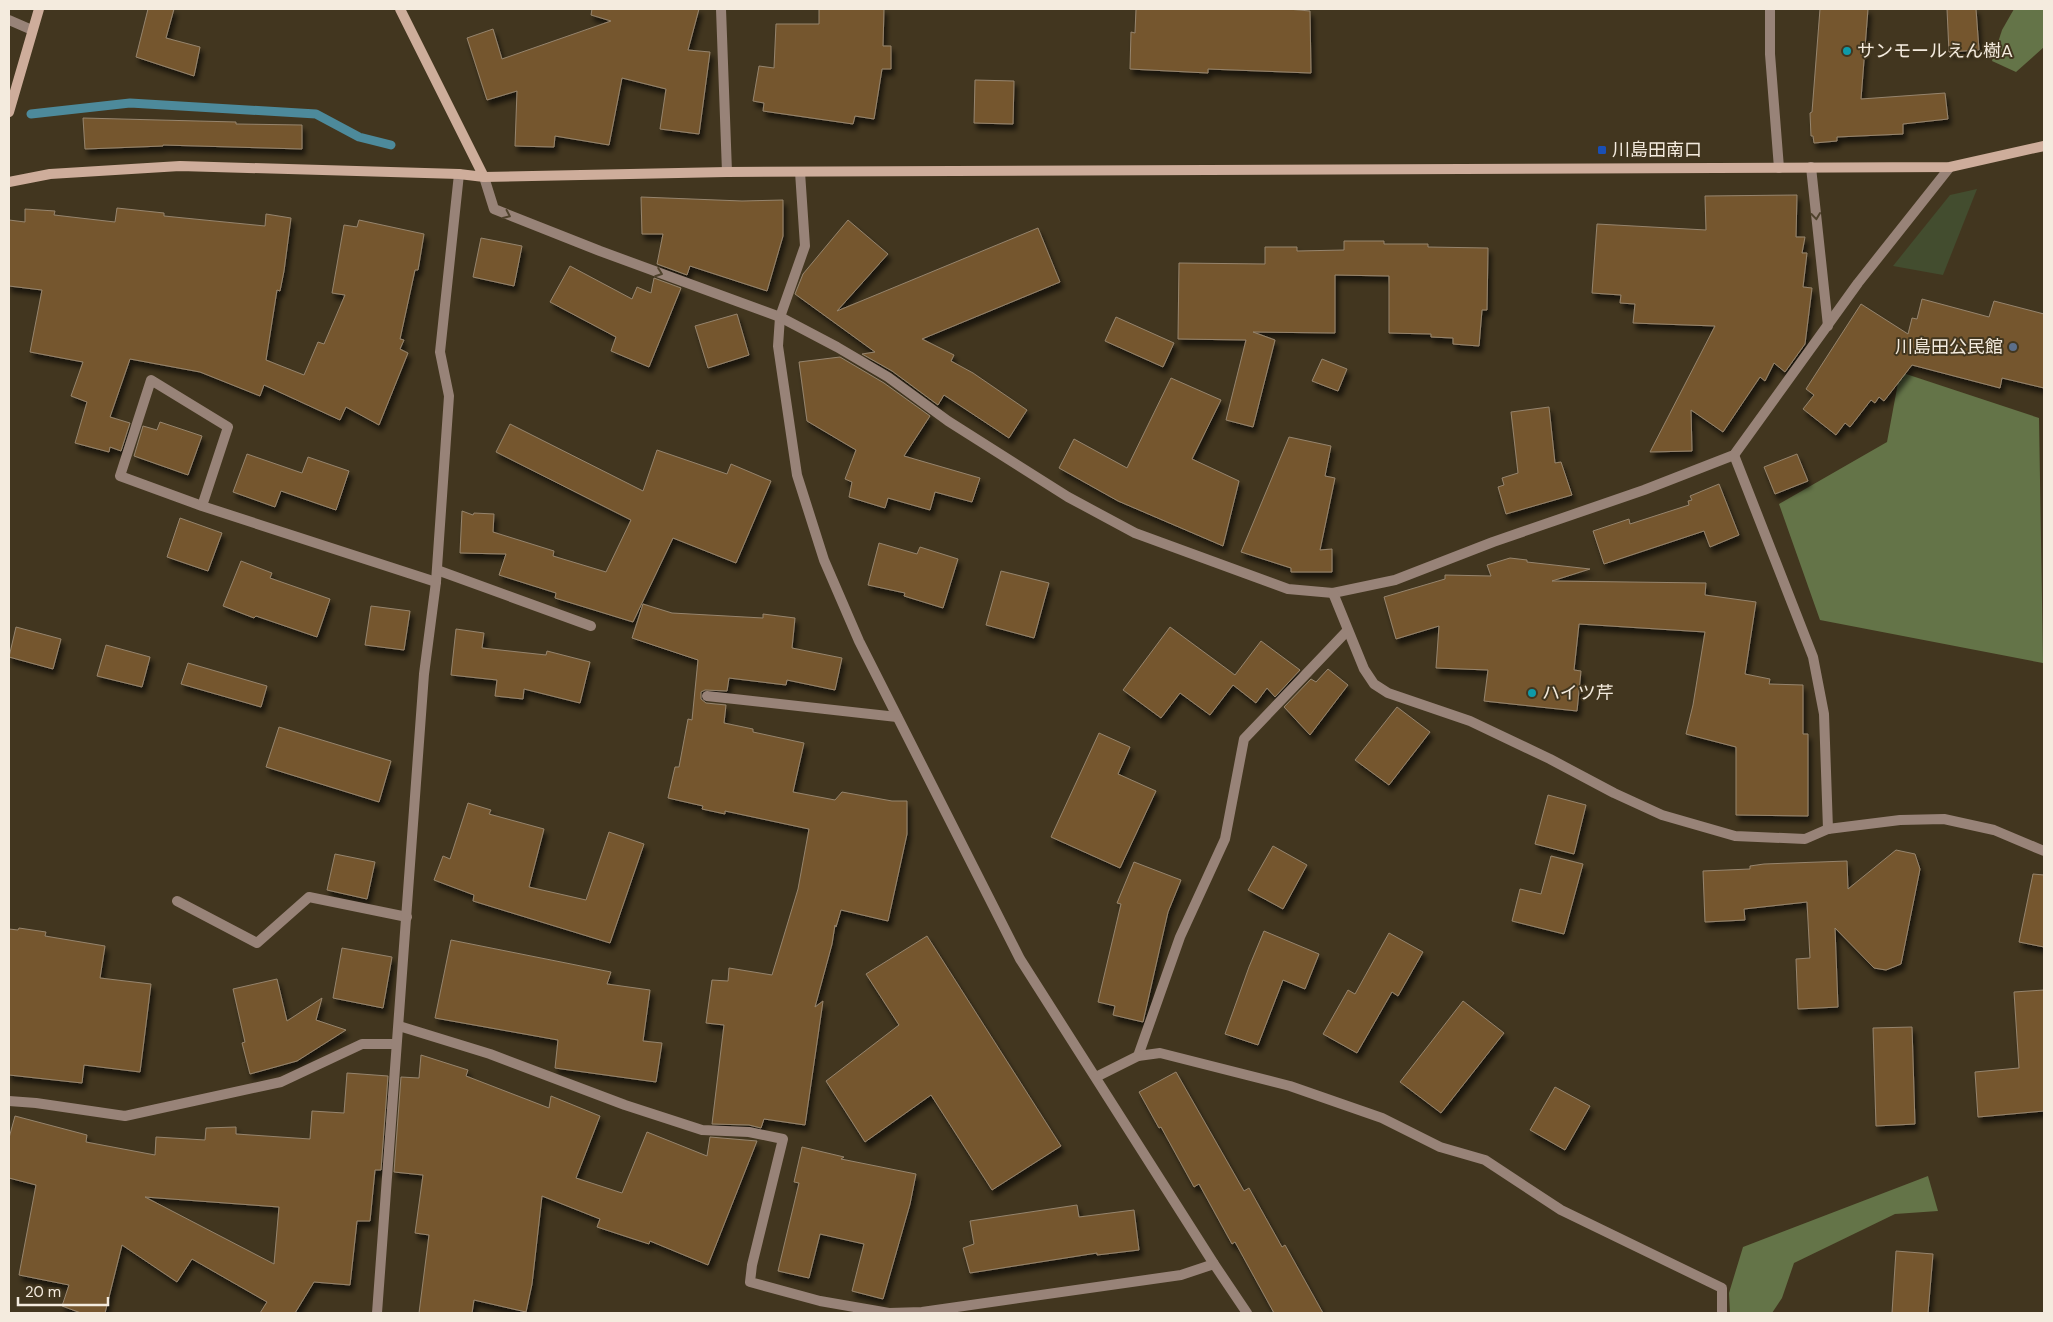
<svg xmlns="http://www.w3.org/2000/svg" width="2053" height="1322" font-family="'DM Sans','Noto Sans JP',sans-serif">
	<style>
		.green { fill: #434d2f }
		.forest { fill: #647448 }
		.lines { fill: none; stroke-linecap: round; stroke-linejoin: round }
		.stream { stroke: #4d8a9b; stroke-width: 9 }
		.building { fill: #74572f; stroke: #96846d; fill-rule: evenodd; filter: url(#shadow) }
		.street { stroke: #988378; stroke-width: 10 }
		.secondary { stroke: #cead9b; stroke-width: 10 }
		.oneway { stroke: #4f422c }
		.culture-dot { fill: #0f9aa8; stroke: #42361f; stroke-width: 2 }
		.transit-dot { fill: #1a4fb4; stroke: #42361f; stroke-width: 2 }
		.service-dot { fill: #5c6f8a; stroke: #42361f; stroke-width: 2 }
		.labels { text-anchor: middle; stroke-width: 4; stroke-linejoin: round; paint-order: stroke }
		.poi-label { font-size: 18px; fill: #f4ebde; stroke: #42361f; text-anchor: start }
	</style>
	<defs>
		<filter id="shadow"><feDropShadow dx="3" dy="5.5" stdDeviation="2.5" flood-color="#0009"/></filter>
	</defs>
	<rect width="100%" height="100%" fill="#42361f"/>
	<path class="green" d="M1977,189l-34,86 -50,-9 57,-71z"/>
	<g class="forest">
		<path d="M2014,9h30v38l-28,25 -24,-11 10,-31z"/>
		<path d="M1900,372l139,46 4,245 -223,-43 -41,-116 108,-62z"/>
		<path d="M1928,1176l10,35 -43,3 -101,49 -12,35 -10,15h-42l-1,-20 14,-46z"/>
	</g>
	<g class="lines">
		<path class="stream" d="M31,114l99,-11 186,11 43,23 32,8"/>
	</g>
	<g class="building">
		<path d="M148,9h26l-8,29 34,9 -6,29 -58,-19z"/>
		<path d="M592,9h107l-11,41 22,2 -11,82 -39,-5 6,-40 -44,-11 -13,67 -54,-9 -1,11 -39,-1 2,-55 -30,9 -20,-62 26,-9 9,30 109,-38 -20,-6z"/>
		<path d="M819,9h65l-1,37h8v23h-9l-8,50 -19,-3 -2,8 -90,-13 1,-8 -11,-2 6,-35 15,2 2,-44h43z"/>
		<path d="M1136,9h152l22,2 1,62 -103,-4v4l-78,-4 1,-37 4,1z"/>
		<path d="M1820,9h48l-7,90 84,-6 3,26 -45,5v10l-66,3v4l-23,2 -1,-7h-2l-1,-23 2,-1z"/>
		<path d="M1947,9h29l3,41 -30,2z"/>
		<path d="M975,80l39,1 -1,43 -39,-1z"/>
		<path d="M83,118l153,4v2l66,1v24l-139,-4v1l-78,3z"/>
		<path d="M1797,195l-1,42h9l-3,16h5l-4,34 9,1 -7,56 -20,28 -11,-9 -9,18 -5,-4 -37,55 -32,-22 1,41 -42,1 65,-126 -82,-3 2,-19 -15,-1 1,-8 -29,-2 5,-69 109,6 -1,-34z"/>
		<path d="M641,197l101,4 41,-1v36l-16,55 -77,-25 -3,9 -30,-11 6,-30h-21z"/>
		<path d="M117,208l47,5v3l101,10 1,-12 25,4 -7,53 -4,20 -3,-1 -11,70 38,15 14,-33 6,2 21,-49 -13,-2 12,-68 13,2 2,-7 65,14 -6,36h-3l-15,69 4,1 -4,9 8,4 -29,72 -33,-18 -6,13 -76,-35 -4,11 -60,-24 -70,-13 -20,58 20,6 -9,28 -11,-4 -1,5 -34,-9 12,-41 -16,-6 12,-34 -53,-10 12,-62 -33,-4v-66l16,2v-13l30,2 -1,4 61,7z"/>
		<path d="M848,220l40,34 -51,57 201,-83 22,54 -138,57 32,16 -3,6 22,12 54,37 -18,28 -65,-43 -6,10 -46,-34 -30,-17 13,-2 -80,-58 8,-20z"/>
		<path d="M481,238l41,8 -8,40 -41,-9z"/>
		<path d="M1344,241h40v3h44v3l60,1 -1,62h-5l-3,36 -26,-2v-6l-22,-1v-3l-42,-1v-57l-54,-1v58l-82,-1 22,8 -22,87 -27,-7 20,-80 -68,-1 1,-76 86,1v-17h32v4l47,-1z"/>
		<path d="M570,266l62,33 5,-12 14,6 3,-15 27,10 -32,79 -38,-16 5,-14 -66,-35z"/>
		<path d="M1922,299l67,18 5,-16 50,13v74l-42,-10 -2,10 -88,-23 -28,36 -5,-4 -4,6 -4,-3 -21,27 -5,-4 -9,12 -33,-26 11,-14 -8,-6 55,-85 47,30 4,-16 5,1z"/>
		<path d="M737,314l12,41 -41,13 -13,-42z"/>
		<path d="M1116,317l58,26 -11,24 -58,-26z"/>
		<path d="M840,357l44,26 46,33 -26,40 76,22 -8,24 -37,-10 -5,18 -42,-12 -3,10 -36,-11 3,-15 -7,-3 11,-29 -49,-29 -8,-59z"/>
		<path d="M1322,359l25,10 -9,22 -26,-10z"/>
		<path d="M1171,378l50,22 -29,59 47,22 -16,65 -105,-45 -59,-33 15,-29 53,29z"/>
		<path d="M1549,407l6,56 6,-1 11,33 -66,19 -8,-27 6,-2 -2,-7 16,-5 -7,-61z"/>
		<path d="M160,422l42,14 -14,39 -54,-19 9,-30 14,4z"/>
		<path d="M510,424l133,67 14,-41 70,24 4,-10 40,17 -35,82 -63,-25 -40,84 -78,-24 1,-5 -57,-18 7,-21 -46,-1 2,-42 11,4 1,-2 20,1 -1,18 61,19 -1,5 53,16 25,-52 -135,-68z"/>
		<path d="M1289,437l42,9 -6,30 10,2 -15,72 12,-1v23h-41v-4l-50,-16z"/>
		<path d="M247,454l55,19 6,-16 41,14 -13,39 -55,-19 -6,16 -42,-15z"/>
		<path d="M1797,454l11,27 -33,13 -11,-27z"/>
		<path d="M1719,484l20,51 -29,12 -6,-16 -100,33 -11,-33 36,-12 1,5 59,-19 -1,-4 4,-1 -2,-4z"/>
		<path d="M180,518l42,15 -14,38 -41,-14z"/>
		<path d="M879,543l38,11 3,-7 38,12 -15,49 -39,-12 1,-3 -37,-8z"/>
		<path d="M1510,558l17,2v2l63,7 -38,12 154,2 -1,12 51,7 -11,72 25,5 -1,5 34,1v49h5v82l-72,-1v-68l-50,-13 7,-29 12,-73 -126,-8 -5,46 7,1 -4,40 -93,-10 4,-31 -52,-2 3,-42 -43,13 -12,-42 61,-18v-4l46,1 -4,-11z"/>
		<path d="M241,561l31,12 -2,5 60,21 -13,38 -61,-21 -2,2 -31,-12z"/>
		<path d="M1001,571l48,12 -15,55 -48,-13z"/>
		<path d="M643,604l29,9 91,5v-4l32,4 -3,30 50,10 -7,32 -48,-10 -1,5 -57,-7 -2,13 -22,-1 -4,2v7l5,4 20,2 -2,18 29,6v3l51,11 -11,49 42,8 7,-8 50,9h15v33l-19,87 -47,-11 -5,17 -1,-2 -3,19 -17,63 8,-6 -18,124 -41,-6 -3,9 -12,-3 -37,-1 12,-99 -18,-2 6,-43 16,1 1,-13 43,7 26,-86 11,-60 -84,-18v3l-23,-5 1,-3 -35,-8 7,-31h4l9,-48 4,1 6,-60 -66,-22z"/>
		<path d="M371,606l39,5 -6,39 -39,-5z"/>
		<path d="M16,627l45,12 -8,30 -44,-12z"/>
		<path d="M1170,627l65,48 26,-34 39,29 -25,27 -8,-9 -11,15 -23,-18 -23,30 -30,-22 -19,25 -38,-28z"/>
		<path d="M456,629l28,4 -2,15 64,7 1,-4 43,11 -10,41 -56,-14 -1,10 -28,-3 2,-16 -46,-5z"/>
		<path d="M106,645l44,12 -8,30 -45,-11z"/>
		<path d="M188,663l79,23 -6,21 -80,-23z"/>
		<path d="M1328,669l20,16 -38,50 -26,-28 27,-28 5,3z"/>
		<path d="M1397,707l33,25 -41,53 -34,-25z"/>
		<path d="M279,727l112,34 -12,41 -113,-35z"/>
		<path d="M1099,733l31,14 -12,27 38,17 -36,77 -69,-31z"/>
		<path d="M1548,795l38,10 -12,49 -39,-10z"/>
		<path d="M468,803l23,7 -2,4 55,15 -15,58 57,13 23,-68 35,12 -34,99 -137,-42 1,-6 -40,-15 9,-24 7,3z"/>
		<path d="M1273,846l34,19 -24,44 -35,-19z"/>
		<path d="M1896,850l19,4 5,15 -19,95 -15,6 -12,-2 -39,-40 3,79 -40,2 -2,-50 14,-1 -3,-56 -63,7 1,11 -40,2 -2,-51 47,-2v-3l14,-2 83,-3 1,28z"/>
		<path d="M335,854l40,8 -8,37 -40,-9z"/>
		<path d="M1551,856l32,8 -19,70 -52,-13 8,-32 21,5z"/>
		<path d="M1134,862l47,18 -13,32 -25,110 -30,-7 2,-9 -17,-4 23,-98 -4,-1z"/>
		<path d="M2033,874l11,1v72l-25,-5z"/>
		<path d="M19,928l27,4 -1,4 60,10 -5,32 51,6 -11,88 -56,-7 -2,18 -73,-8v-146l9,1z"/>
		<path d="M1264,931l55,23 -14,35 -22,-9 -25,65 -33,-11 24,-67z"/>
		<path d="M1389,933l34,19 -25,44 -6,-4 -35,61 -34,-19 25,-44 7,4z"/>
		<path d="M927,936l134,210 -69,44 -61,-95 -66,47 -39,-61 73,-56 -33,-51z"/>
		<path d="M451,940l160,32 -4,12 43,6 -7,51 19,2 -6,39 -101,-14 3,-28 -123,-22z"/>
		<path d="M342,948l50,9 -9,51 -50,-10z"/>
		<path d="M277,979l10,42 35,-23 -6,22 30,10 -49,31 -47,13 -8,-31 3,-1 -12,-53z"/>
		<path d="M2044,990v121l-66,6 -3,-45 44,-4 -5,-76z"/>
		<path d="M1463,1001l41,32 -63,80 -41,-31z"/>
		<path d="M1912,1027l3,97 -39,2 -3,-98z"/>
		<path d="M421,1055l47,15 -2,6 83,32 2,-12 49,20 -24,62 46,15 25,-61 60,24 3,-19 47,4 -49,124 -58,-24 -1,3 -52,-17 3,-8 -58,-23 -10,88 -6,28 -52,-12 -2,13h-53l10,-78 -14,-2 8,-58 -29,-3 7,-95 18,1z"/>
		<path d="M1176,1072l68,119 5,-3 33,59 3,-2 38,68h-49l-39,-71 -3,2 -33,-60 -5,3 -33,-60 -2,1 -20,-36z"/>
		<path d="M347,1073l41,3 -7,94h-6l-5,51h-13l-7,64 -36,-3 -19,31h-35l7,-11 -75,-43 -15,23 -55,-37 -17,68h-24l-19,-7 7,-21 -50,-10 17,-90 -27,-7v-40l6,-22 72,19 -1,7 69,13 1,-18 49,3 1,-12 30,-1v7l74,5 2,-28 32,2zM145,1197l134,10 -5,57z"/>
		<path d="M1555,1087l35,19 -25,44 -35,-20z"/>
		<path d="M802,1147l42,10 -3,2 75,15 -6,30 -27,95 -31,-8 12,-47 -44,-10 -11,44 -31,-7 21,-88 -5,-1z"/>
		<path d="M1077,1205l2,12 55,-7 5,40 -42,5v-2l-127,20 -7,-25 11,-4 -4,-23z"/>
		<path d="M1896,1251l37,3 -5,59h-36z"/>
	</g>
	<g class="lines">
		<g class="street">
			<path d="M721,9l6,163"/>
			<path d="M1770,9v45l9,114"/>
			<path d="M9,20l23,10"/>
			<path d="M1811,167l17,159"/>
			<path d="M800,172l5,74 -25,71 -2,29 19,129 27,85 35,81 161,318 194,305 33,49"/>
			<path d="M484,177l10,32 106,42 180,66 57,30 51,30 60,44 120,76 67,36 153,56 45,4 62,-13 98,-38 151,-52 90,-35 124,-172 92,-116"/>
			<path d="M1734,455l79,202 11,57 4,115"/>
			<path d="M202,506l26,-79 -77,-47 -31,96 82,30 234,76"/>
			<path d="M437,570l154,56"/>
			<path d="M1333,593l31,76 10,15 14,9 82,28 80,38 64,34 48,22 73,21 70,3 23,-10 72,-9 44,-1 50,11 50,21"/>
			<path d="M707,696l190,21"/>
			<path d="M177,901l80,42 52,-46 98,20"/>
			<path d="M399,1026l91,28 135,51 77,25 47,2 34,7 -31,126 -2,17 70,19 69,12 33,-1 259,-37 33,-11"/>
			<path d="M1138,1056l42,-119 45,-98 19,-100 103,-108"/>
			<path d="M1096,1077l42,-21 22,-3 130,33 92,32 58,29 45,13 76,50 161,78v25"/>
			<path d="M9,1101l27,2 89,13 156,-34 81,-38h34"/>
			<path d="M377,1313l47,-639 12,-92 13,-186 -9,-44 19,-178"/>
		</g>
		<g class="secondary">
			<path d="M400,9l84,168"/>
			<path d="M9,112l30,-103"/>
			<path d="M9,182l41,-8 130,-8 279,8 25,3 243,-5 1223,-5 94,-21"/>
		</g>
	</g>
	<defs><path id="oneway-chevron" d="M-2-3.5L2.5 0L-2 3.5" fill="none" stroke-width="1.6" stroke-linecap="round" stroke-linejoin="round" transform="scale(1.25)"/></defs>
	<g class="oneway">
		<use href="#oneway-chevron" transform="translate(507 215) rotate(25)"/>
		<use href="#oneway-chevron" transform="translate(1816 216) rotate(84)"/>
		<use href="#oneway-chevron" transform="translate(659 273) rotate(20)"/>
	</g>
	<g class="culture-dot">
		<circle cx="1847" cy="51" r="5"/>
		<circle cx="1532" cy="693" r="5"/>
	</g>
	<rect class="transit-dot" x="1597" y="145" width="10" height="10" rx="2.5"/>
	<circle class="service-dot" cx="2013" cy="347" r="5"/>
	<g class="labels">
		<g class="poi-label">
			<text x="1857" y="57">サンモールえん樹A</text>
			<text x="1612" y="156">川島田南口</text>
			<text x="2003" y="353" text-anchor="end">川島田公民館</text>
			<text x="1542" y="699">ハイツ芹</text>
		</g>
	</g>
	<rect width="2053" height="1322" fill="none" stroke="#f4ebde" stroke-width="20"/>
	<path d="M18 1297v8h90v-8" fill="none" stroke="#f4ebde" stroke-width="2.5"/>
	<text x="25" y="1297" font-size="15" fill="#f4ebde" stroke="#42361f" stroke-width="4" paint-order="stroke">20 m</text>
</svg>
